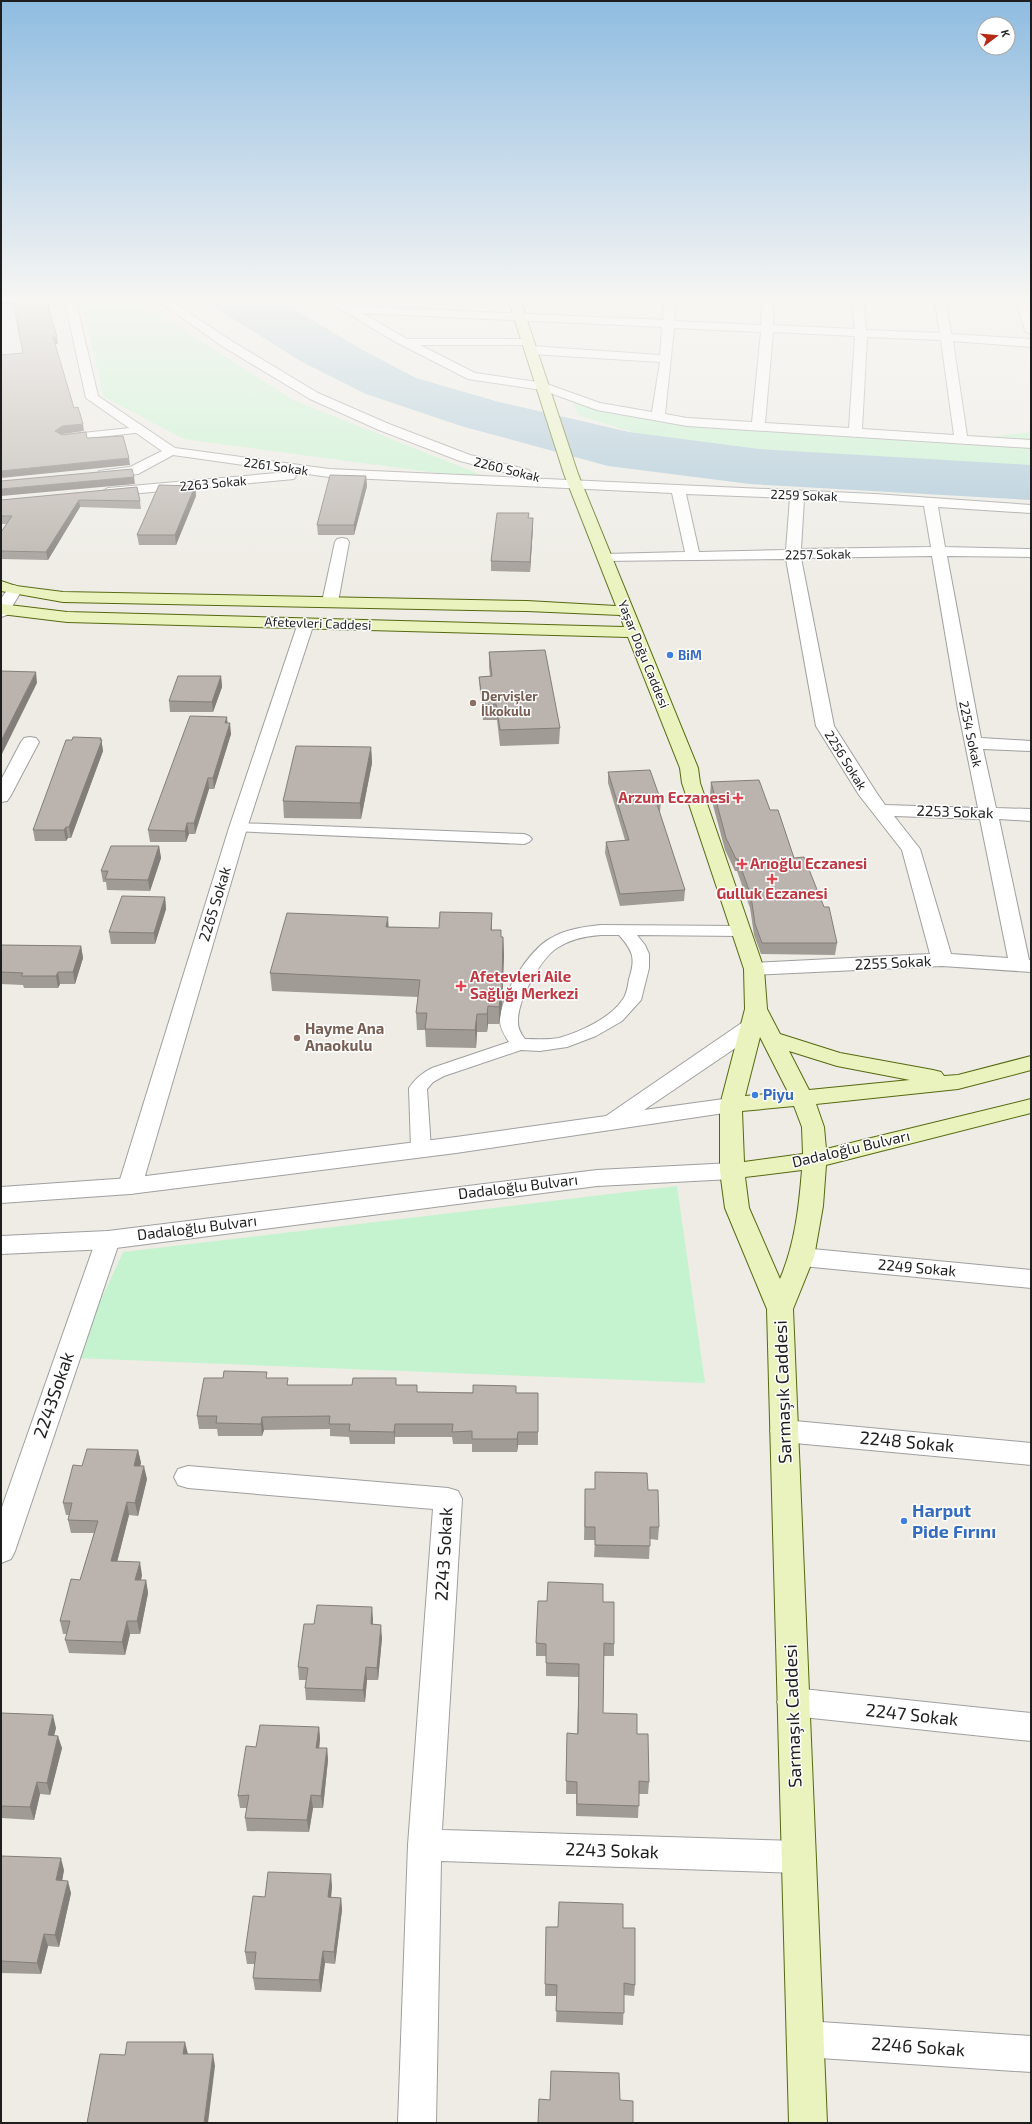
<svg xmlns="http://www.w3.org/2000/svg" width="1032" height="2124" font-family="'Exo 2',sans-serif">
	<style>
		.park { fill: #c6f3cf }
		.water { fill: #a9c7d7 }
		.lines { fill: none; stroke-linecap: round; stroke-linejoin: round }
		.service-casing { stroke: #9f9f9f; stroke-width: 2 }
		.minor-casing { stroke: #9f9f9f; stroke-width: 2 }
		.tertiary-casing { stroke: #9f9f9f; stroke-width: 2 }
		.secondary-casing { stroke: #556910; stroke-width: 2 }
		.service { fill: #fff; fill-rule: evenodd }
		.minor { fill: #fff; fill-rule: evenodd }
		.tertiary { fill: #fff; fill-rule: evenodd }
		.secondary { fill: #eaf3be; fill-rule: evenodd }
		.wall { fill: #a19b96 }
		.shaded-wall { fill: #837e7a }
		.building { fill: #bbb4ae; stroke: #837e7a }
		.shop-dot { fill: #3f7fe0; stroke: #fff; stroke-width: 1.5 }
		.education-dot { fill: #8d6e63; stroke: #fff; stroke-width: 1.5 }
		.health-dot { fill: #e0444e; stroke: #fff; stroke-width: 1.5 }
		.labels { text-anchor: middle; stroke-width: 3; stroke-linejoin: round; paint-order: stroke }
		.far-street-label { font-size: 13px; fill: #1e1e1e; stroke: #fff }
		.far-shop-label { font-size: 13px; font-weight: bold; fill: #366cbe; stroke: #fff; text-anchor: start }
		.far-education-label { font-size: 13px; font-weight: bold; fill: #785e54; stroke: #fff; text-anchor: start }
		.health-label { font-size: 15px; font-weight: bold; fill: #be3a42; stroke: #fff; text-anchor: start }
		.street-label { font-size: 15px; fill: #1e1e1e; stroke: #fff }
		.education-label { font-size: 15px; font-weight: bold; fill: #785e54; stroke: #fff; text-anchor: start }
		.shop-label { font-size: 15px; font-weight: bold; fill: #366cbe; stroke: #fff; text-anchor: start }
		.near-street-label { font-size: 18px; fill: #1e1e1e; stroke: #fff }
		.near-shop-label { font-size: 18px; font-weight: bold; fill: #366cbe; stroke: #fff; text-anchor: start }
	</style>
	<rect width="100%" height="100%" fill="#eeece5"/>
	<g class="park">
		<path d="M81,302h59l153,98 204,81 -313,-42 -80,-42z"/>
		<path d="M573,402l103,19 285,19 70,-8v40l-212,-12 -159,-19 -82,-26z"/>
		<path d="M677,1186l28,197 -631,-25 49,-106z"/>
	</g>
	<path class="water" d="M207,302h75l79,47 55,29 83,24 130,30 130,17 272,16v35l-281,-16 -142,-18 -147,-40 -95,-32 -64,-32z"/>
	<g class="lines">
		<g class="service-casing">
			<g id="service">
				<path d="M140,427l4,1 1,2 -1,2 -81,9 -5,-3 5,-3z"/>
				<path d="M238,823l286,11 5,2 3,3 -3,3 -5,2 -291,-13 -3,-3 3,-3z"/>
				<path d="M601,925l140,1 6,2 2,3 -2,3 -6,2 -104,-1 8,10 4,9v14l-8,32 -19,21 -26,15 -29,11 -27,4 -19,-1 -77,26 -11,6 -6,7 4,60 -3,4 -7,2 -7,-2 -3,-4 -2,-61c6,-9 13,-15 23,-20l77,-26c-4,-6 -8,-12 -9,-20 -1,-25 29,-72 51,-84 15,-9 33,-11 50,-13zM601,935h18c14,16 17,23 10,44 -1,6 -2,15 -6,20 -12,19 -43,33 -64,39 -11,2 -23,1 -34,1 -4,-5 -7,-10 -7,-17 -1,-21 22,-63 39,-74 14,-9 28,-12 44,-13z"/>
			</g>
		</g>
		<g class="minor-casing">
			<g id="minor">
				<path d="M65,302h11l22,94 77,52 154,21 546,25 156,11v8l-93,-6 7,40 86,2v8l-84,-1 34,182 50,3v10l-48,-2 13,59 35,1v12l-32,-2 30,141h2v12l-89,-6 -188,9 -7,-2 -3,-4 3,-4 7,-2 176,-9 -28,-104 -43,-55 -43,-69 -30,-167 -186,2 -2,-3 2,-3 5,-1 80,-2 -13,-59 -343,-16 -156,-22 -35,19 -34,4 -5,-1 -2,-3 2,-3 31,-4 32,-16 -76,-53zM686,494l104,4 -4,52 -87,2zM804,499l120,7 7,41 -130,2zM932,556l26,153 20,99 -93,-3 -9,-13 -42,-66 -33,-168zM894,816l86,3 28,139 -57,-4 -31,-105z"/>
				<path d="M160,302h13l57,38 88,53 71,31 81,31 59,15 2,3 -7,4 -64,-16 -81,-31 -69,-31 -88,-53z"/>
				<path d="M329,302h13l7,4 314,14 1,-18h11l-1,19 87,4 1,-23h11v23l82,4 -3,-27h11l3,28 74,3 -5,-31h11l5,32 80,5v8l-78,-6 14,95 64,4v8l-344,-22 -90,-16 -55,-20 -74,-11 -76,-39zM362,313l300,14 -2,28 -129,-9 -6,4 6,4 129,8 -8,50 -52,-9 -56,-20 -69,-10 -55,-28h108l4,-2 2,-2 -2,-2h-125zM674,328l87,4 -9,90 -65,-4 -22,-4zM773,332l82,4 -6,92 -84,-5zM867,337l74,3 13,95 -92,-6z"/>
				<path d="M1017,302h11l3,11v21l-6,-3z"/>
				<path d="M289,472l7,4 -2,3 -186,17 -7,-4 7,-4z"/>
				<path d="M342,538l5,1 2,3 -11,60 -3,3h-10l-3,-3 13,-60 2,-3z"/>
				<path d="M306,618l6,2 2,3 -67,205 -105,358 -4,6 -8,2 -8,-2 -4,-6 111,-358 69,-205 2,-3z"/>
				<path d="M30,737l6,1 3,4 -29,55 -3,4 -6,1v-22l20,-38 3,-4z"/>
				<path d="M108,1231l9,3 3,6 -105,311 -4,8 -10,4v-53l95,-270 3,-6z"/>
				<path d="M802,1248l229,22v18l-229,-22 -9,-3 -3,-6 3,-6z"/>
				<path d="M784,1420l247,23v22l-247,-23 -10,-4 -4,-7 4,-7z"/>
				<path d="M188,1466l260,22 10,3 4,8 -20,331 356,11 12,5 5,11 -5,11 -12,5 -357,-12 -5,262h-38l10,-278 25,-336 -245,-21 -10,-3 -4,-8 4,-8z"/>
				<path d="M793,1688l238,25v28l-238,-25 -11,-4 -5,-10 5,-10z"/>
				<path d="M805,2021l226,15v36l-226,-15 -13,-5 -5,-13 5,-13z"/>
			</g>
		</g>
		<g class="tertiary-casing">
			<g id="tertiary">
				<path d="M14,585l5,2 3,3 -15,25 -6,2v-18l8,-12z"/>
				<path d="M751,1020l8,2 3,5 -3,5 -115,78 87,-12 8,2 3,5 -3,5 -8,2 -275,41 -326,41 -129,9v-16l129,-9 326,-41 150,-21 137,-94z"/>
				<path d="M732,1163l8,2 4,6 -4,6 -8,2 -135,7 -489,63 -107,5v-18l107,-5 489,-61z"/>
			</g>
		</g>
		<g class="secondary-casing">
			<path id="secondary" d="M509,302h12l57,172 120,294 2,15 64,186 3,40 13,25 60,19 93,17 8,2 3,4 14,-1 73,-19v14l-73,19 -142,15 8,23 2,22 205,-50v14l-205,52 -3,41 -9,51 -21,52 34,814h-38l-22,-814 -42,-101 -5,-37v-66l25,-96 -1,-40 -62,-186 -2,-15 -52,-131 -561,-15 -66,-8v-10l66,8 557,15 -4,-12 -93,-4 -464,-9 -62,-11v-10l15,5 47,6 464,9 89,5 -52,-132zM760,1037l28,55 -43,4zM789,1051l48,15 73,14 -101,10zM794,1106l8,21 1,27 -59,8 -2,-51zM802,1170c-3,37 -7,74 -22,109l-31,-71 -4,-31z"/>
		</g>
		<use href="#service" class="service"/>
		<use href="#minor" class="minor"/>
		<use href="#tertiary" class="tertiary"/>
		<use href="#secondary" class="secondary"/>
	</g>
	<g class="wall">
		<path d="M366,476l1,10 -13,49h-36l-1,-10z"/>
		<path d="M195,486l1,10 -20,49h-37l-2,-10z"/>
		<path d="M137,487l3,14 1,8 -61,-2 -32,53 -47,-1v-27l6,-8h-6v-24z"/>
		<path d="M529,518h4v9l-3,45 -39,-1v-10z"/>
		<path d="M489,652l71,76 -1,16 -59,2 -3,-26h-14l-3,-28 -1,-15 11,-1 -1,-9z"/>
		<path d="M221,676l1,11 -9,25h-43l-1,-11z"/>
		<path d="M228,723l3,11 -17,55h-5l-14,45h-6l-3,8h-36l-2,-12z"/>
		<path d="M101,738l2,13 -32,87h-3l-2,3h-31l-2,-11z"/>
		<path d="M371,747l1,16 -11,56 -77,-1 -1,-17z"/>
		<path d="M608,772l53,29 -1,11h-1l26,78 -1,11 -64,5 -15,-53 1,-11 19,-2 -17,-57z"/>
		<path d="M711,782l59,28 24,48 43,85 -2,12 -74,-1 -7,-19 -4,-27 -13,-37h-2l-10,-21 -15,-56z"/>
		<path d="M159,846l2,12 -11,33 -43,-1 -1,-8h-3l-2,-11z"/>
		<path d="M165,897l1,12 -11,35h-44l-2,-12z"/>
		<path d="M389,927l103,3 9,7h2l1,18 -2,49 -3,20h-11l-1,8h-10l-1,16 -50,-1 -1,-17h-8l-1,-17 2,-16 -146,-6 -2,-18z"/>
		<path d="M1,945l80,1 2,12 -8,26h-15l-2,4h-34l-1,-3 -22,-1z"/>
		<path d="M223,1378h45l20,7h109l21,7 120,1v52h-20l-1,7h-45v-8h-19l-1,-7h-57v7h-45l-1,-7 -19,-1v-7l-66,1 -2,6h-44l-1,-7h-18l-2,-13z"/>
		<path d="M138,1450l3,13 -1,3 7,13 -9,37 -9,-1 -12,47 25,13 -1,5h5l2,13 -8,41h-10l-5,21 -56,-2 -4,-13 2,-6h-4l-3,-13 20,-41 14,-47h-23l-3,-13 1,-5h-3l-3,-12z"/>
		<path d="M585,1489l63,1 11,37 -1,13 -8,-1 -1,20 -55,-2 1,-17h-11z"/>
		<path d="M547,1601l56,1 11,42v12h-10l-1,57 34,21 12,48 -1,12h-9l-1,24 -62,-2v-22h-10l1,-61 10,1 2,-57 -33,-1v-20h-10v-13z"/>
		<path d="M373,1619v6l9,13 -4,42h-11l-2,22 -59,-2 -1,-12 1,-8h-7l-1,-13 16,-43z"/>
		<path d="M1,1713l55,15 -2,7 8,13 -12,47 -10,-1 -6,26 -33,-2z"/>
		<path d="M319,1727l1,12 -1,9h8l1,12 -5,48h-10l-4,24 -62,-1 -2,-13 2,-10h-7l-2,-12 18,-49z"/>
		<path d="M1,1856l63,14 -2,11 9,12 -12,54 -11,-1 -7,28 -40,-1z"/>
		<path d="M332,1886l-1,11 10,1 1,12 -7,54 -10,-1 -4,29 -66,-2 -2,-12 2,-14h-8l-2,-12 20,-55z"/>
		<path d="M623,1928l12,57 -1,11 -10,-1 -1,30 -67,-3 1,-26h-12v-12z"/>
	</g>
	<g class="shaded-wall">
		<path d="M1,302h11l1,2 -12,1z"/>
		<path d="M47,303h2l1,6h-2z"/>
		<path d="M53,337h4l1,7h-4z"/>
		<path d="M83,424l1,7 -21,3 -6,5 -2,-8 7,-5z"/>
		<path d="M129,458l1,7 -129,13v-7z"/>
		<path d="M366,476l1,10 -13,49v-10z"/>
		<path d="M134,477l1,7 -134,12v-7z"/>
		<path d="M195,486l1,10 -20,49 -1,-10z"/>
		<path d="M79,500l1,7 -32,53 -2,-8z"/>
		<path d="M533,518v9l-3,45v-10z"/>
		<path d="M36,672l1,11 -36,73v-15z"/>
		<path d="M221,676l1,11 -9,25 -1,-10z"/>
		<path d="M227,717l1,10 2,-4 1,11 -17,55 -1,-11z"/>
		<path d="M101,738l2,13 -32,87 -2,-11z"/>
		<path d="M371,747l1,16 -11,56 -1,-16z"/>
		<path d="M208,778l1,11 -14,45 -1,-11z"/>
		<path d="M187,823l2,11 -3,8 -1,-11z"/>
		<path d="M66,827l2,11 -2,3 -2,-11z"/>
		<path d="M159,846l2,12 -11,33 -2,-11z"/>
		<path d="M165,897l1,12 -11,35 -1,-11z"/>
		<path d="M492,913v17h-1z"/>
		<path d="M388,917l1,17 -3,-7z"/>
		<path d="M503,937l1,18 -2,49 -3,20v-17z"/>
		<path d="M81,946l2,12 -8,26 -2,-12z"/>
		<path d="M58,972l2,12 -2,4 -2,-12z"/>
		<path d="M488,1006v18l-1,8v-18z"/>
		<path d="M477,1014v18l-1,16 -1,-18z"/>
		<path d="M262,1417l2,13 -2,6 -1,-12z"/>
		<path d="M395,1424v20l-1,-12z"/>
		<path d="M518,1432v13l-1,7v-13z"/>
		<path d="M138,1450l3,13 -4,16 -3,-13z"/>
		<path d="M144,1466l3,13 -9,37 -3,-13z"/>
		<path d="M127,1502l2,13 -15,59 -3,-13z"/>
		<path d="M140,1562l2,13 -4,18 -3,-13z"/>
		<path d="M146,1580l2,13 -8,41 -3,-13z"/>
		<path d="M372,1607l1,12 -1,18 -1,-13z"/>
		<path d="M127,1621l3,13 -5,21 -3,-13z"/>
		<path d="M381,1625l1,13 -4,42 -1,-12z"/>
		<path d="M366,1667l1,13 -2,22 -2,-12z"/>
		<path d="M53,1715l3,13 -5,20 -3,-13z"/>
		<path d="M319,1727l1,12 -2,21 -2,-12z"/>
		<path d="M58,1736l4,12 -12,47 -3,-12z"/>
		<path d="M327,1748l1,12 -5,48 -2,-12z"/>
		<path d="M37,1782l3,12 -6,26 -4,-13z"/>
		<path d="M311,1795l2,13 -4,24 -2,-12z"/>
		<path d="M61,1858l3,12 -4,22 -4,-12z"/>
		<path d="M331,1874l1,12 -2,23 -2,-12z"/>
		<path d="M68,1881l3,12 -12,54 -4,-12z"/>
		<path d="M341,1898l1,12 -7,54 -1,-12z"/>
		<path d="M44,1934l4,12 -7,28 -4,-11z"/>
		<path d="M323,1951l2,12 -4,29 -2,-12z"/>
		<path d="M185,2042l3,12 -2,12 -3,-12z"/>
		<path d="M213,2054l2,12 -7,57h-4z"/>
	</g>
	<g class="building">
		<path d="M13,302h36v1h-2l10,34h-4l21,71 4,-1 5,17 -21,2 -7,5 7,4 24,-3 1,6 36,-2 6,22 -128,13v-116l22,-2z"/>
		<path d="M132,469l2,8 -133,12v-8z"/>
		<path d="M330,475l36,1 -12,49h-37z"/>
		<path d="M159,485l36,1 -20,49h-38z"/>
		<path d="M137,487l3,14 -61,-1 -33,52 -45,-1v-19l11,-16h-11v-16z"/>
		<path d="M497,513h32l-1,5h5l-3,44 -39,-1z"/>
		<path d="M545,650l15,78 -60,2 -4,-26 -13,1 -4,-28 13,-1 -3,-24z"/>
		<path d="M1,671l35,1 -35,69z"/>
		<path d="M178,676h43l-9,26 -43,-1z"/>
		<path d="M190,716l37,1 -2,6h5l-17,55h-5l-14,45h-7l-2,8 -37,-1z"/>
		<path d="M73,737l28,1 -1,2h2l-33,87h-3l-2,3h-31l33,-90h6z"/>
		<path d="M296,746l75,1 -11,56 -77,-2z"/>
		<path d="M650,770l11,31h-5l29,89 -65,4 -14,-52 23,-2 -21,-68z"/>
		<path d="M759,780l11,30h8l16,48 10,-1 20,50h5l8,36h-75l-7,-19 -4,-28 -13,-37h-2l-10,-21 -15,-56z"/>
		<path d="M111,846h48l-11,34 -43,-1 3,-8h-7z"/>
		<path d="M122,896l43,1 -11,36 -45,-1z"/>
		<path d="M440,912l52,1 -1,17h10v7h2l-1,49 -3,21 -11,-1 -1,8h-10l-2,16 -50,-1 2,-16h-11l4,-33 -150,-7 17,-60 101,4 -2,10 53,1z"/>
		<path d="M1,945l80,1 -8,26h-15l-2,4h-35l2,-3 -22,-1z"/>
		<path d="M224,1371l43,1 -1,6h22l-1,7h65l1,-7h43v7h21v7l56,1v-8l43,1v7h22v39h-20l-1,7h-45v-8l-20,1 1,-8h-58l-1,8 -45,-1 1,-7h-21l1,-8 -68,1 -1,7 -45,-1 1,-7h-20l7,-38h19z"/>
		<path d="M87,1449l51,1 -4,16h10l-9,37 -8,-1 -16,59 29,1 -5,18h11l-9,41h-10l-5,21 -57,-2 5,-19h-10l11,-42 9,1 18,-59 -30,-1 4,-17h-9l10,-38 9,1z"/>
		<path d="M595,1472l52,1 1,17h10l1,37h-9v19l-55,-1v-18h-10v-38h10z"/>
		<path d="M548,1582l55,2v18h11v42l-10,-1 -1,70 34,1v20h11l1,48 -10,-1v25l-62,-2v-22l-11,-1 1,-48 11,1 1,-70 -33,-1v-19l-10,-1 2,-42h9z"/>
		<path d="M317,1605l55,2 -1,17 10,1 -4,43 -11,-1 -3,23 -58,-2 3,-20 -10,-1 6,-43h10z"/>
		<path d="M1,1713l52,2 -5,20 10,1 -11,47 -10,-1 -7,25 -29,-1z"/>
		<path d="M260,1725l59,2 -3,21h11l-6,48 -10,-1 -4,25 -62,-2 4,-23 -11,1 8,-50 10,1z"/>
		<path d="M1,1856l60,2 -5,22 12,1 -13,54 -11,-1 -7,29 -36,-2z"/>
		<path d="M268,1872l63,2 -3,23 13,1 -7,54 -11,-1 -4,29 -66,-2 3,-26h-11l8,-56 12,1z"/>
		<path d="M559,1902l64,2v24h12v57l-11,-2v30l-68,-2 1,-26 -12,-1 1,-57h12z"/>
		<path d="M127,2042h58l-2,12h30l-9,69h-117l13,-69 25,1z"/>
		<path d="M551,2071l68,2 1,27 13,1v22h-95l1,-24 11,1z"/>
	</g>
	<linearGradient id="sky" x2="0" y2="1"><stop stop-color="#8fbce1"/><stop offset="0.5" stop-color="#f7f6f3"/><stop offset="1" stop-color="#f7f6f3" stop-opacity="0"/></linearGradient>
	<rect width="1032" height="599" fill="url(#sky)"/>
	<g class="shop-dot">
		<circle cx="670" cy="655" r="4"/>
		<circle cx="755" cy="1095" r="4"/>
		<circle cx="904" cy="1521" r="4"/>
	</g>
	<g class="education-dot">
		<circle cx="473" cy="703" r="4"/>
		<circle cx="297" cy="1038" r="4"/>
	</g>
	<g class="health-dot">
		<path d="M736 792h4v4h4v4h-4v4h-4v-4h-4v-4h4z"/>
		<path d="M740 858h4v4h4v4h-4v4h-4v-4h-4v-4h4z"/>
		<path d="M770 873h4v4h4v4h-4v4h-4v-4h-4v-4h4z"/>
		<path d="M459 980h4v4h4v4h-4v4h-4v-4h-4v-4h4z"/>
	</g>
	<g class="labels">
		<g class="far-street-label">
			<text transform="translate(276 466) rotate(8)" y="5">2261 Sokak</text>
			<text transform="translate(507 469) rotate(14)" y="5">2260 Sokak</text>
			<text transform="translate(213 483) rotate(-5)" y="5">2263 Sokak</text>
			<text transform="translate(804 495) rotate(2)" y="5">2259 Sokak</text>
			<text transform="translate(818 554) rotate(-1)" y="5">2257 Sokak</text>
			<text transform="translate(318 623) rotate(2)" y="5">Afetevleri Caddesi</text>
			<text transform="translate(644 654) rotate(68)" y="5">Yaşar Doğu Caddesi</text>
			<text transform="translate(971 734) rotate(78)" y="5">2254 Sokak</text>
			<text transform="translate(846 760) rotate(58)" y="5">2256 Sokak</text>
		</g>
		<g class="far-shop-label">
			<text x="678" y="660">BiM</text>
		</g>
		<g class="far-education-label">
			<text x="481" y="701">Dervişler<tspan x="481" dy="15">İlkokulu</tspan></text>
		</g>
		<g class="health-label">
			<text x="730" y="803" text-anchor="end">Arzum Eczanesi</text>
			<text x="750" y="869">Arıoğlu Eczanesi</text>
			<text x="772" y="899" text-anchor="middle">Gulluk Eczanesi</text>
			<text x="470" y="982">Afetevleri Aile<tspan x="470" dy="17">Sağlığı Merkezi</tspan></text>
		</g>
		<g class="street-label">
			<text transform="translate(955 812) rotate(2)" y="5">2253 Sokak</text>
			<text transform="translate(215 904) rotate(-73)" y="5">2265 Sokak</text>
			<text transform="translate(893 963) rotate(-3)" y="5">2255 Sokak</text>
			<text transform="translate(851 1149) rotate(-13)" y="5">Dadaloğlu Bulvarı</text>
			<text transform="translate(518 1187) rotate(-7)" y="5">Dadaloğlu Bulvarı</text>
			<text transform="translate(197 1228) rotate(-7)" y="5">Dadaloğlu Bulvarı</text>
			<text transform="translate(917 1268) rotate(5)" y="5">2249 Sokak</text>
		</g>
		<g class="education-label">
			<text x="305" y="1034">Hayme Ana<tspan x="305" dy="17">Anaokulu</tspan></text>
		</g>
		<g class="shop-label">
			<text x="763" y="1100">Piyu</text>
		</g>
		<g class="near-street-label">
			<text transform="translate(783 1392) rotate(-92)" y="6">Sarmaşık Caddesi</text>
			<text transform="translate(54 1395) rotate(-71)" y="6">2243Sokak</text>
			<text transform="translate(907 1442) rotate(5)" y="6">2248 Sokak</text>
			<text transform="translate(444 1554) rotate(-87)" y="6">2243 Sokak</text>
			<text transform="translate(912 1715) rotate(6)" y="6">2247 Sokak</text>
			<text transform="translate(793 1716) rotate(-92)" y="6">Sarmaşık Caddesi</text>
			<text transform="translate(612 1851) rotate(2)" y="6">2243 Sokak</text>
			<text transform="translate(918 2047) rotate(4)" y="6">2246 Sokak</text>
		</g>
		<g class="near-shop-label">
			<text x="912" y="1517">Harput<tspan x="912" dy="21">Pide Fırını</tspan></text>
		</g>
	</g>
	<rect width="1032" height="2124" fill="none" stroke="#1e1e1e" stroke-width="4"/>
	<g transform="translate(996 36) rotate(74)"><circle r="19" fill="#ffffff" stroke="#a5a5a5"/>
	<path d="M0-3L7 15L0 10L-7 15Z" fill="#b72815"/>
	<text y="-6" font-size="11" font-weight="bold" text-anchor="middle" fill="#1e1e1e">K</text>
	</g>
</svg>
